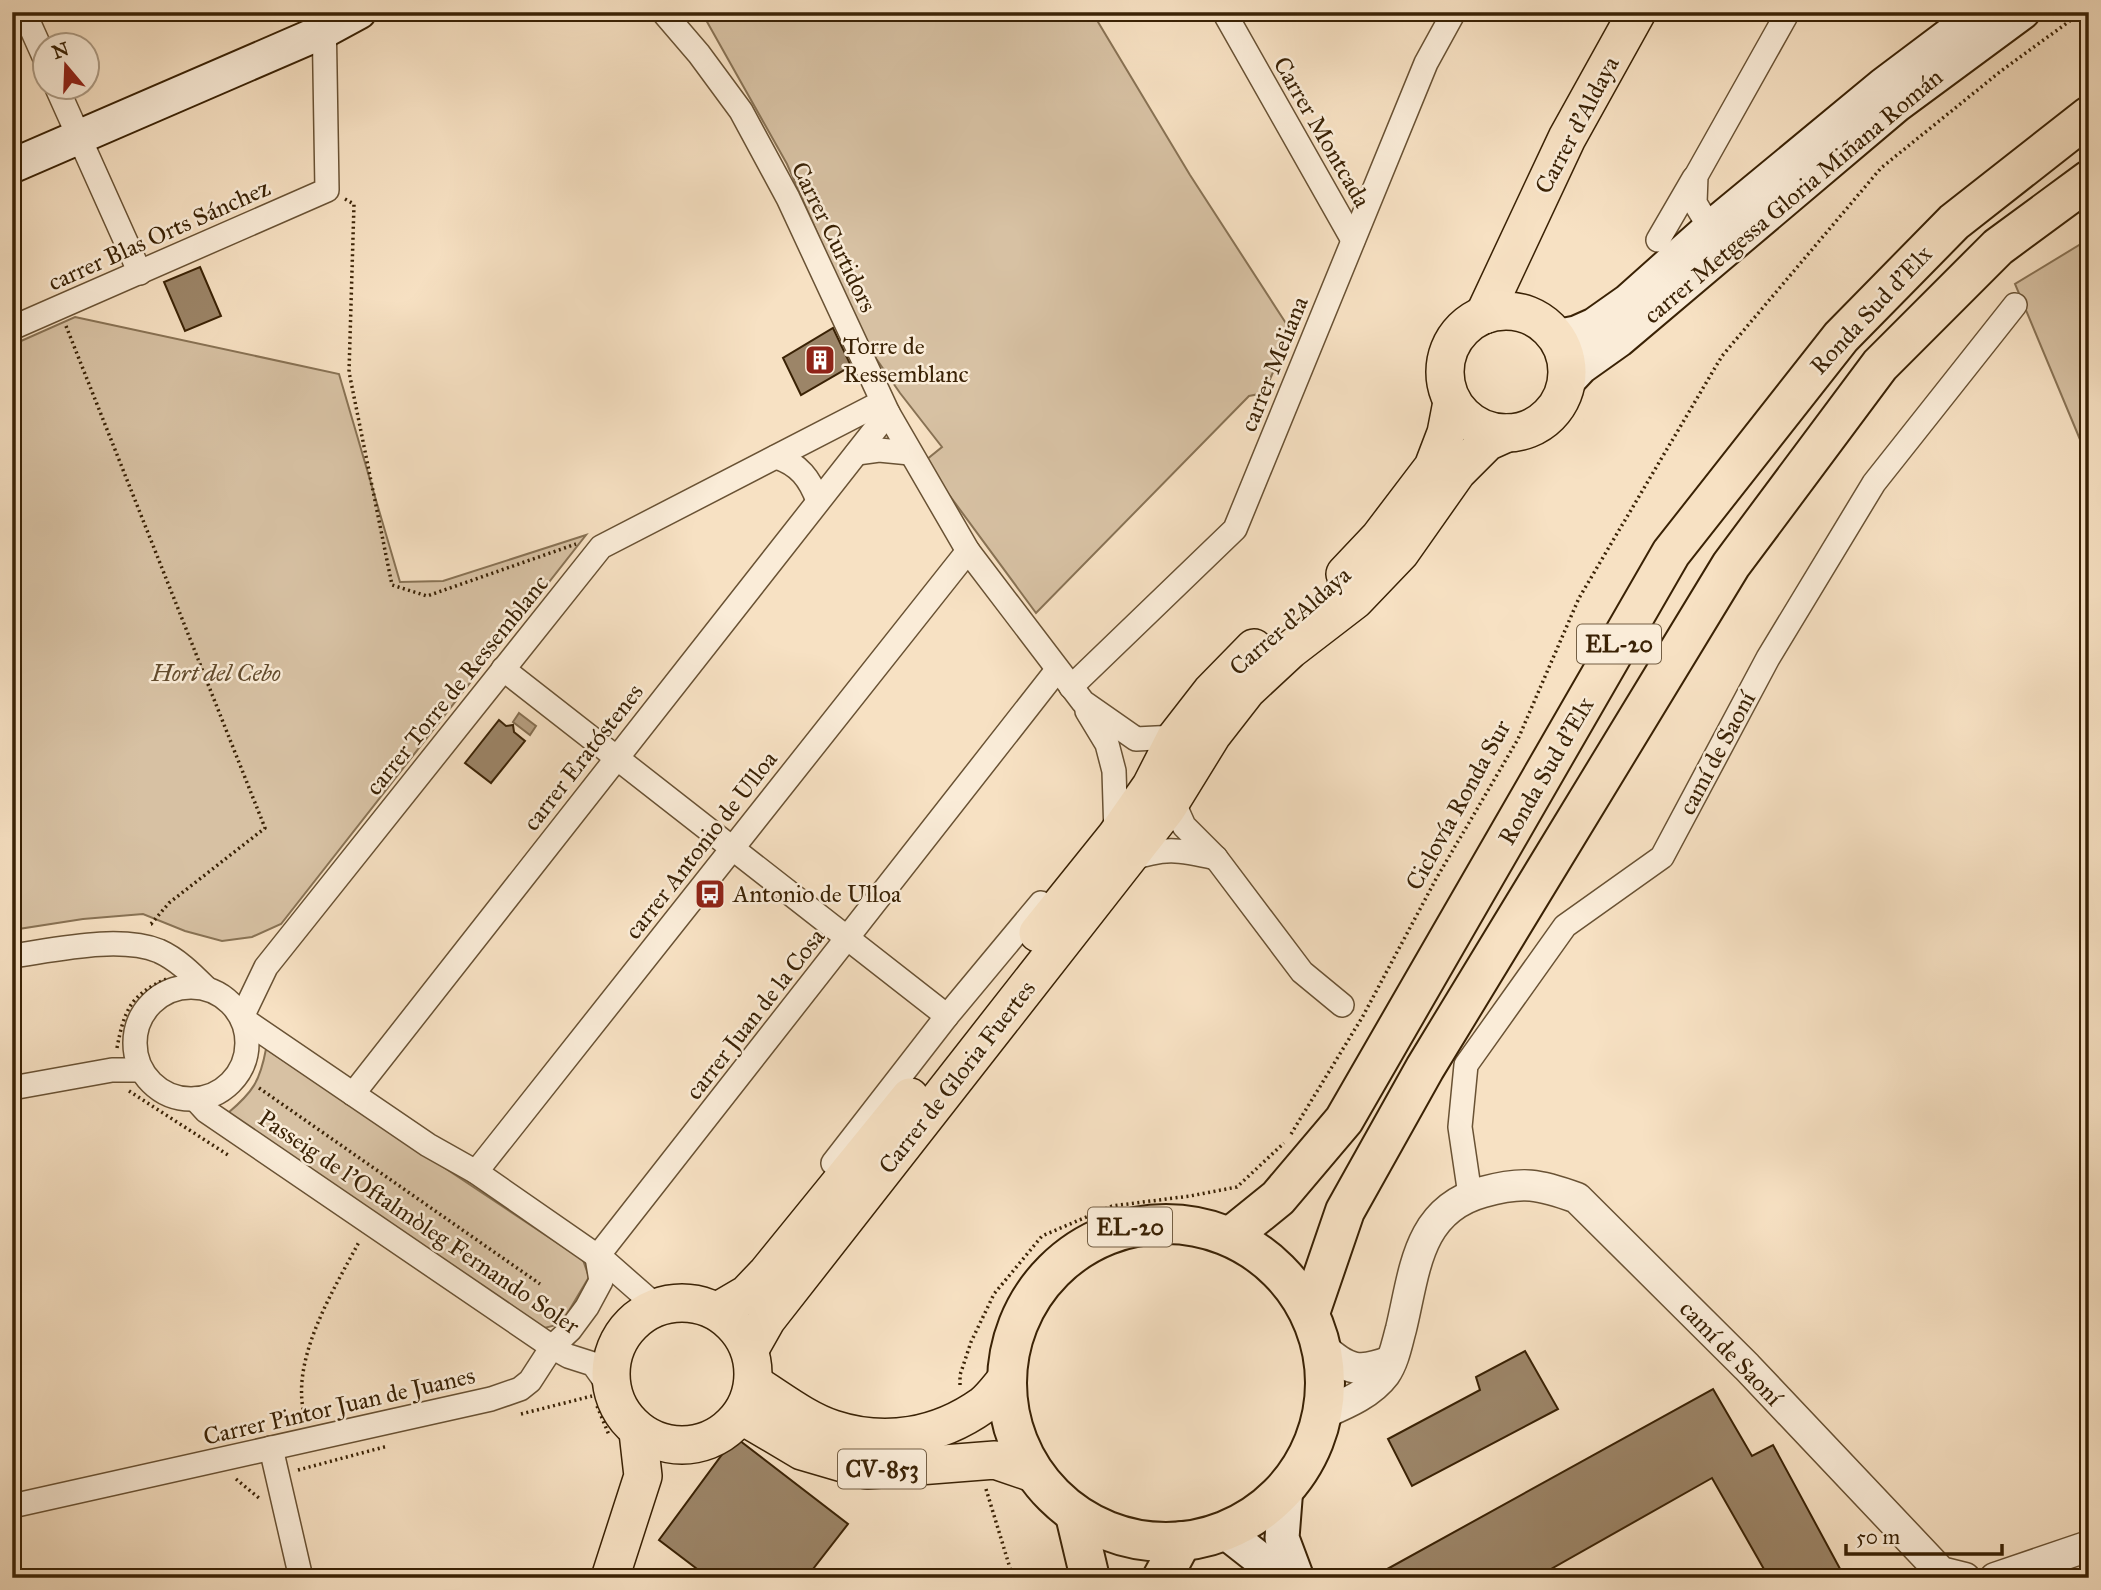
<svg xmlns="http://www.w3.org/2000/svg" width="2101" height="1590" font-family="'IM FELL Great Primer',serif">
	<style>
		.green { fill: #d7c1a3; stroke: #887254; stroke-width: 2 }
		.water { fill: #b7a082; stroke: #856e50; stroke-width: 2 }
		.building { fill: #9c8568; stroke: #3a2205; stroke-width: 2 }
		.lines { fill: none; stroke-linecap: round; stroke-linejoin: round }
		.minor-casing { stroke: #695234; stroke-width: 26 }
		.tertiary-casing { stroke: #695234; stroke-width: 33 }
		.secondary-casing { stroke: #3a2205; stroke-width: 37 }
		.primary-casing { stroke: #3a2205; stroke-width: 40 }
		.trunk-casing { stroke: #3a2205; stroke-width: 42 }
		.path { stroke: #3a2205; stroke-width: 3.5; stroke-dasharray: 2 3.5; stroke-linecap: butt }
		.minor { stroke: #faecd8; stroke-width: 23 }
		.tertiary { stroke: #faecd8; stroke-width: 30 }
		.secondary { stroke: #faecd8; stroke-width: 33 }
		.primary { stroke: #f7e1c3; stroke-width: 37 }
		.trunk { stroke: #f7e1c3; stroke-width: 38 }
		.labels { text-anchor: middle; stroke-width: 5; stroke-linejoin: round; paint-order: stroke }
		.shield { fill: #faecd8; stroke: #745f44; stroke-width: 2 }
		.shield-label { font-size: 23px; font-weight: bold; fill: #3a2205 }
		.street-label { font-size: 24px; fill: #3a2205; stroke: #faecd8 }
		.poi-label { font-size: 24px; fill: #3a2205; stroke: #faecd8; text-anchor: start }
		.park-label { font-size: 24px; font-style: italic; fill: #614a2c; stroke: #faecd8 }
	</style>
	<rect width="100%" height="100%" fill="#f7e1c3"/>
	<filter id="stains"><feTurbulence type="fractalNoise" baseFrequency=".00286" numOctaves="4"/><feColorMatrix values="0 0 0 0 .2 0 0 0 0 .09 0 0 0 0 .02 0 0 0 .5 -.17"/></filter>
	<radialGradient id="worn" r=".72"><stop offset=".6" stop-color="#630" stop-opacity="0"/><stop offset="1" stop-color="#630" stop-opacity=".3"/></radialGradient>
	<g class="green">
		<path d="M725,12h367l98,163 101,156 -27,62 -15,3 -213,217 -103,-140 -7,-13 16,-13 -42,-54 -34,-49 -79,-180 -81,-144z"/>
		<path d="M2089,239v222l-74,-177z"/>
		<path d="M75,317l264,57 61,208 43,-1 143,-46 -305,389 -29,13 -30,4 -37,-10 -42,-17 -60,5 -71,11v-585z"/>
		<path d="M266,1049l317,211 6,17 -28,47 -21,5 -312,-216c25,-21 32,-32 38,-64z"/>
	</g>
	<path class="water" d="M519,713l17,13 -6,9 -17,-13z"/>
	<g class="building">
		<path d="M200,267l21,49 -36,15 -21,-49z"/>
		<path d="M833,328l18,38 -50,29 -18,-37z"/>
		<path d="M499,720l7,6 7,-1 1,7 11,9 -34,42 -26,-20z"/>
		<path d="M1525,1351l33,58 -146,77 -24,-47 92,-49 -4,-13z"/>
		<path d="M1713,1389l39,67 21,-11 72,133h-76l-57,-100 -177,100h-164z"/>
		<path d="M735,1437l113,87 -42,54h-97l-50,-38z"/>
	</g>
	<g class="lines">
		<g class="minor-casing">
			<g id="minor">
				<path d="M24,12l22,49"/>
				<path d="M663,12l36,42 42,57 47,87 100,215 80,138 115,151 53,37 40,-2"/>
				<path d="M1224,12l129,228"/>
				<path d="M57,88l83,185"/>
				<path d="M1710,228l-15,-25 1,-27 92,-164"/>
				<path d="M1658,240l36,-62"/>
				<path d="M12,328l315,-138 -3,-178"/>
				<path d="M857,453l22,-3 31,3"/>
				<path d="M776,457c23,7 34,22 42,44"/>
				<path d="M503,669l444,347"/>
				<path d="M1071,687l164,-158 191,-466 28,-51"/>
				<path d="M1087,711l20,33 7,27 2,64"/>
				<path d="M1172,799l12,27 32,32 86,114 40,33"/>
				<path d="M1127,860c37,-13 51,-11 89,-2"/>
				<path d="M12,956c43,-6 107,-21 147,-5 18,8 33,23 47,37"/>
				<circle cx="191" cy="1043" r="56"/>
				<path d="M242,1017l24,-50 335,-420 281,-145"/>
				<path d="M243,1019l185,126 48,27 131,91 49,43"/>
				<path d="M12,1088l100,-18h29"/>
				<path d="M353,1094l535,-681"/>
				<path d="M195,1099l11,12 346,236 16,9 25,8 18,25"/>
				<path d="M833,1163l114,-147 94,-113"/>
				<path d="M476,1172l492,-621"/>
				<path d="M1470,1195l-10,-68 6,-62 99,-139 97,-69 106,-199 106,-175 141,-178"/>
				<path d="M597,1257l460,-587"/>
				<path d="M271,1448l30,130"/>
				<path d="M12,1506l479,-107 29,-10 10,-8 22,-34 18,-17 17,-23 14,-26 -4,-24"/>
			</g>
		</g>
		<g class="tertiary-casing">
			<g id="tertiary">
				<path d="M1323,1348c25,23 37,25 68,13"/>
				<path d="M1322,1414c23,-10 48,-20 63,-40 9,-13 12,-31 16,-45 14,-58 16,-119 82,-137 40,-11 56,-8 94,6l170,169 194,205 24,6"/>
				<path d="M1995,1578l94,-32"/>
			</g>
		</g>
		<g class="secondary-casing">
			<g id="secondary">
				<path d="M12,166l312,-135 35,-19"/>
				<path d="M1556,337l20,-4 18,-8 34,-24 82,-73 173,-143 97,-73"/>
				<path d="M1566,383l15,-16 38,-27 278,-235 126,-93"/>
				<path d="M1286,1487l-4,51 15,40"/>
				<path d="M1224,1531l37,29 11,18"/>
			</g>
		</g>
		<g class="primary-casing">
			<g id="primary">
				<circle cx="1506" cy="372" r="61"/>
				<path d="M1484,315l83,-177 70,-126"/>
				<path d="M1345,574l34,-36 54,-71 13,-34 6,-31"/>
				<path d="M1038,933l78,-97 35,-50 25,-49 35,-45 43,-44"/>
				<circle cx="682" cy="1374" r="71"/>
				<path d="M718,1311l29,-17 20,-21 143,-176"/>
				<path d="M750,1349l17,-30 400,-511 45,-73 35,-45 43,-40 65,-50 45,-47 57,-81 30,-30 20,-9"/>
				<path d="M753,1383c26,16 52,37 80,46 52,17 105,8 150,-24 8,-6 15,-16 22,-24"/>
				<path d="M741,1415l61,36 65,19 128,-10 38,13"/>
				<path d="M610,1578l33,-102 -5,-44"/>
			</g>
		</g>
		<g class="trunk-casing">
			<g id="trunk">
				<circle cx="1166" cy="1383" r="159"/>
				<path d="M1231,1236l47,-38 66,-78 327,-567 170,-216 113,-115 135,-106"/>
				<path d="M1310,1313l35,-102 80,-143 306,-503 149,-200 118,-118 91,-67"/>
				<path d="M1075,1515l15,63"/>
				<path d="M1162,1578l20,-37"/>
			</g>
		</g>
		<g class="path">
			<path d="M345,199l9,5 -5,168 43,213 35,11 149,-52"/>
			<path d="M66,326l199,502 -96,75 -18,21h-3"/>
			<path d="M117,1048c7,-37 13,-53 49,-69"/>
			<path d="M259,1088l281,196"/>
			<path d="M129,1091l99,64"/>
			<path d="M1291,1134l72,-118 73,-137 82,-140 61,-141 143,-242 159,-188 120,-97 81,-59"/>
			<path d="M960,1385v-10l11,-33 23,-48 48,-58 70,-30 78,-10 47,-9 47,-44"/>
			<path d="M597,1406l12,29"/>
			<path d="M521,1414l71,-18"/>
			<path d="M306,1420c-19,-56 27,-129 53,-178"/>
			<path d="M298,1470l90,-24"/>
			<path d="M236,1479l23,19"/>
			<path d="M986,1489l27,89"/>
		</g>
		<use href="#minor" class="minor"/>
		<use href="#tertiary" class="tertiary"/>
		<use href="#secondary" class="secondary"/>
		<use href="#primary" class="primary"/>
		<use href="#trunk" class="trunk"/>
	</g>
	<defs>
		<g id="building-square" transform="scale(1.575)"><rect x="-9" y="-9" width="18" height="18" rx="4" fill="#8f2418" stroke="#faecd8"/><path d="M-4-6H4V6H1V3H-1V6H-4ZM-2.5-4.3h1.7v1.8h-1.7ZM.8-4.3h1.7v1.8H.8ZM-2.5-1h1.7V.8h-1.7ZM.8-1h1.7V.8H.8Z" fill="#fff"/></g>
		<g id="bus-square" transform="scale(1.575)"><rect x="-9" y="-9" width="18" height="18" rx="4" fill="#8f2418" stroke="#faecd8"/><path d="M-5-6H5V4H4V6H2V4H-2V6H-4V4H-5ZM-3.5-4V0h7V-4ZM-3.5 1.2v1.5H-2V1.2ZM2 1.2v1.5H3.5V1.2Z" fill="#fff"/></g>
	</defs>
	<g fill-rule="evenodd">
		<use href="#building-square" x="820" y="360"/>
		<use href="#bus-square" x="710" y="894"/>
	</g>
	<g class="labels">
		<g class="shield">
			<rect x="1577" y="624.5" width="84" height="39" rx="5"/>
			<rect x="1088" y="1207.5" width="84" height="39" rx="5"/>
			<rect x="838" y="1449.5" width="88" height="39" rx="5"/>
		</g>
		<g class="shield-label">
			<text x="1619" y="652">EL-20</text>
			<text x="1130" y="1235">EL-20</text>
			<text x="882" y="1477">CV-853</text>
		</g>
		<g class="street-label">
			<text transform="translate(1577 125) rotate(-62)" y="8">Carrer d'Aldaya</text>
			<text transform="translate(1322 132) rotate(60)" y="8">Carrer Montcada</text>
			<text transform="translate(1793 196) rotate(-40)" y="8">carrer Metgessa Gloria Miñana Román</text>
			<text transform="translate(159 235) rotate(-24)" y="8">carrer Blas Orts Sánchez</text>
			<text transform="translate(834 237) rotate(64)" y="8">Carrer Curtidors</text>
			<text transform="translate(1871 310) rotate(-47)" y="8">Ronda Sud d'Elx</text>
			<text transform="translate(1274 364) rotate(-68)" y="8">carrer Meliana</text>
			<text transform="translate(1290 621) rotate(-41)" y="8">Carrer d'Aldaya</text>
			<text transform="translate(457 685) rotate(-51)" y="8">carrer Torre de Ressemblanc</text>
			<text transform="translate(1717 753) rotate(-62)" y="8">camí de Saoní</text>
			<text transform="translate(583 757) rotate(-52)" y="8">carrer Eratóstenes</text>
			<text transform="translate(1546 771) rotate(-60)" y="8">Ronda Sud d'Elx</text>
			<text transform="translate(1458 805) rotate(-61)" y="8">Ciclovía Ronda Sur</text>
			<text transform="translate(701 845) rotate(-52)" y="8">carrer Antonio de Ulloa</text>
			<text transform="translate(755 1014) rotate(-52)" y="8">carrer Juan de la Cosa</text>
			<text transform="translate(957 1077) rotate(-52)" y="8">Carrer de Gloria Fuertes</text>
			<text transform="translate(419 1222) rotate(34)" y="8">Passeig de l'Oftalmòleg Fernando Soler</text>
			<text transform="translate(1731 1353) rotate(46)" y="8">camí de Saoní</text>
			<text transform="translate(339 1406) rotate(-13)" y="8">Carrer Pintor Juan de Juanes</text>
		</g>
		<g class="poi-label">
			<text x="843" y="354">Torre de<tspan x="843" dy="28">Ressemblanc</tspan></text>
			<text x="733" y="902">Antonio de Ulloa</text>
		</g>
		<g class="park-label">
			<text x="216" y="681">Hort del Cebo</text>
		</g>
	</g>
	<rect width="2101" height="1590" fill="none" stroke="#f7e1c3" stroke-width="42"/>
	<rect x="14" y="14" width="2073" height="1562" fill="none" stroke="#3a2205" stroke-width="3.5"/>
	<rect x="21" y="21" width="2059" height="1548" fill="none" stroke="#3a2205" stroke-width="2"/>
	<g transform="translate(66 66) rotate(341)"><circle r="33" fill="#faecd8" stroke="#ad9b84" stroke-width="2"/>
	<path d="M0-5L12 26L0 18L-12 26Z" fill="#8f2418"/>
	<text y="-10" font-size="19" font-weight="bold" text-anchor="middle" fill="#3a2205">N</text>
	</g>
	<path d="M1846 1544v10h156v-10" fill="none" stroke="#3a2205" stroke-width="3.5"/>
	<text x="1856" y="1544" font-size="21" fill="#3a2205" stroke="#faecd8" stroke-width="5" paint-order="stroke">50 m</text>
	<rect width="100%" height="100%" filter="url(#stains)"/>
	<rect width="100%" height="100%" fill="url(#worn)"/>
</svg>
